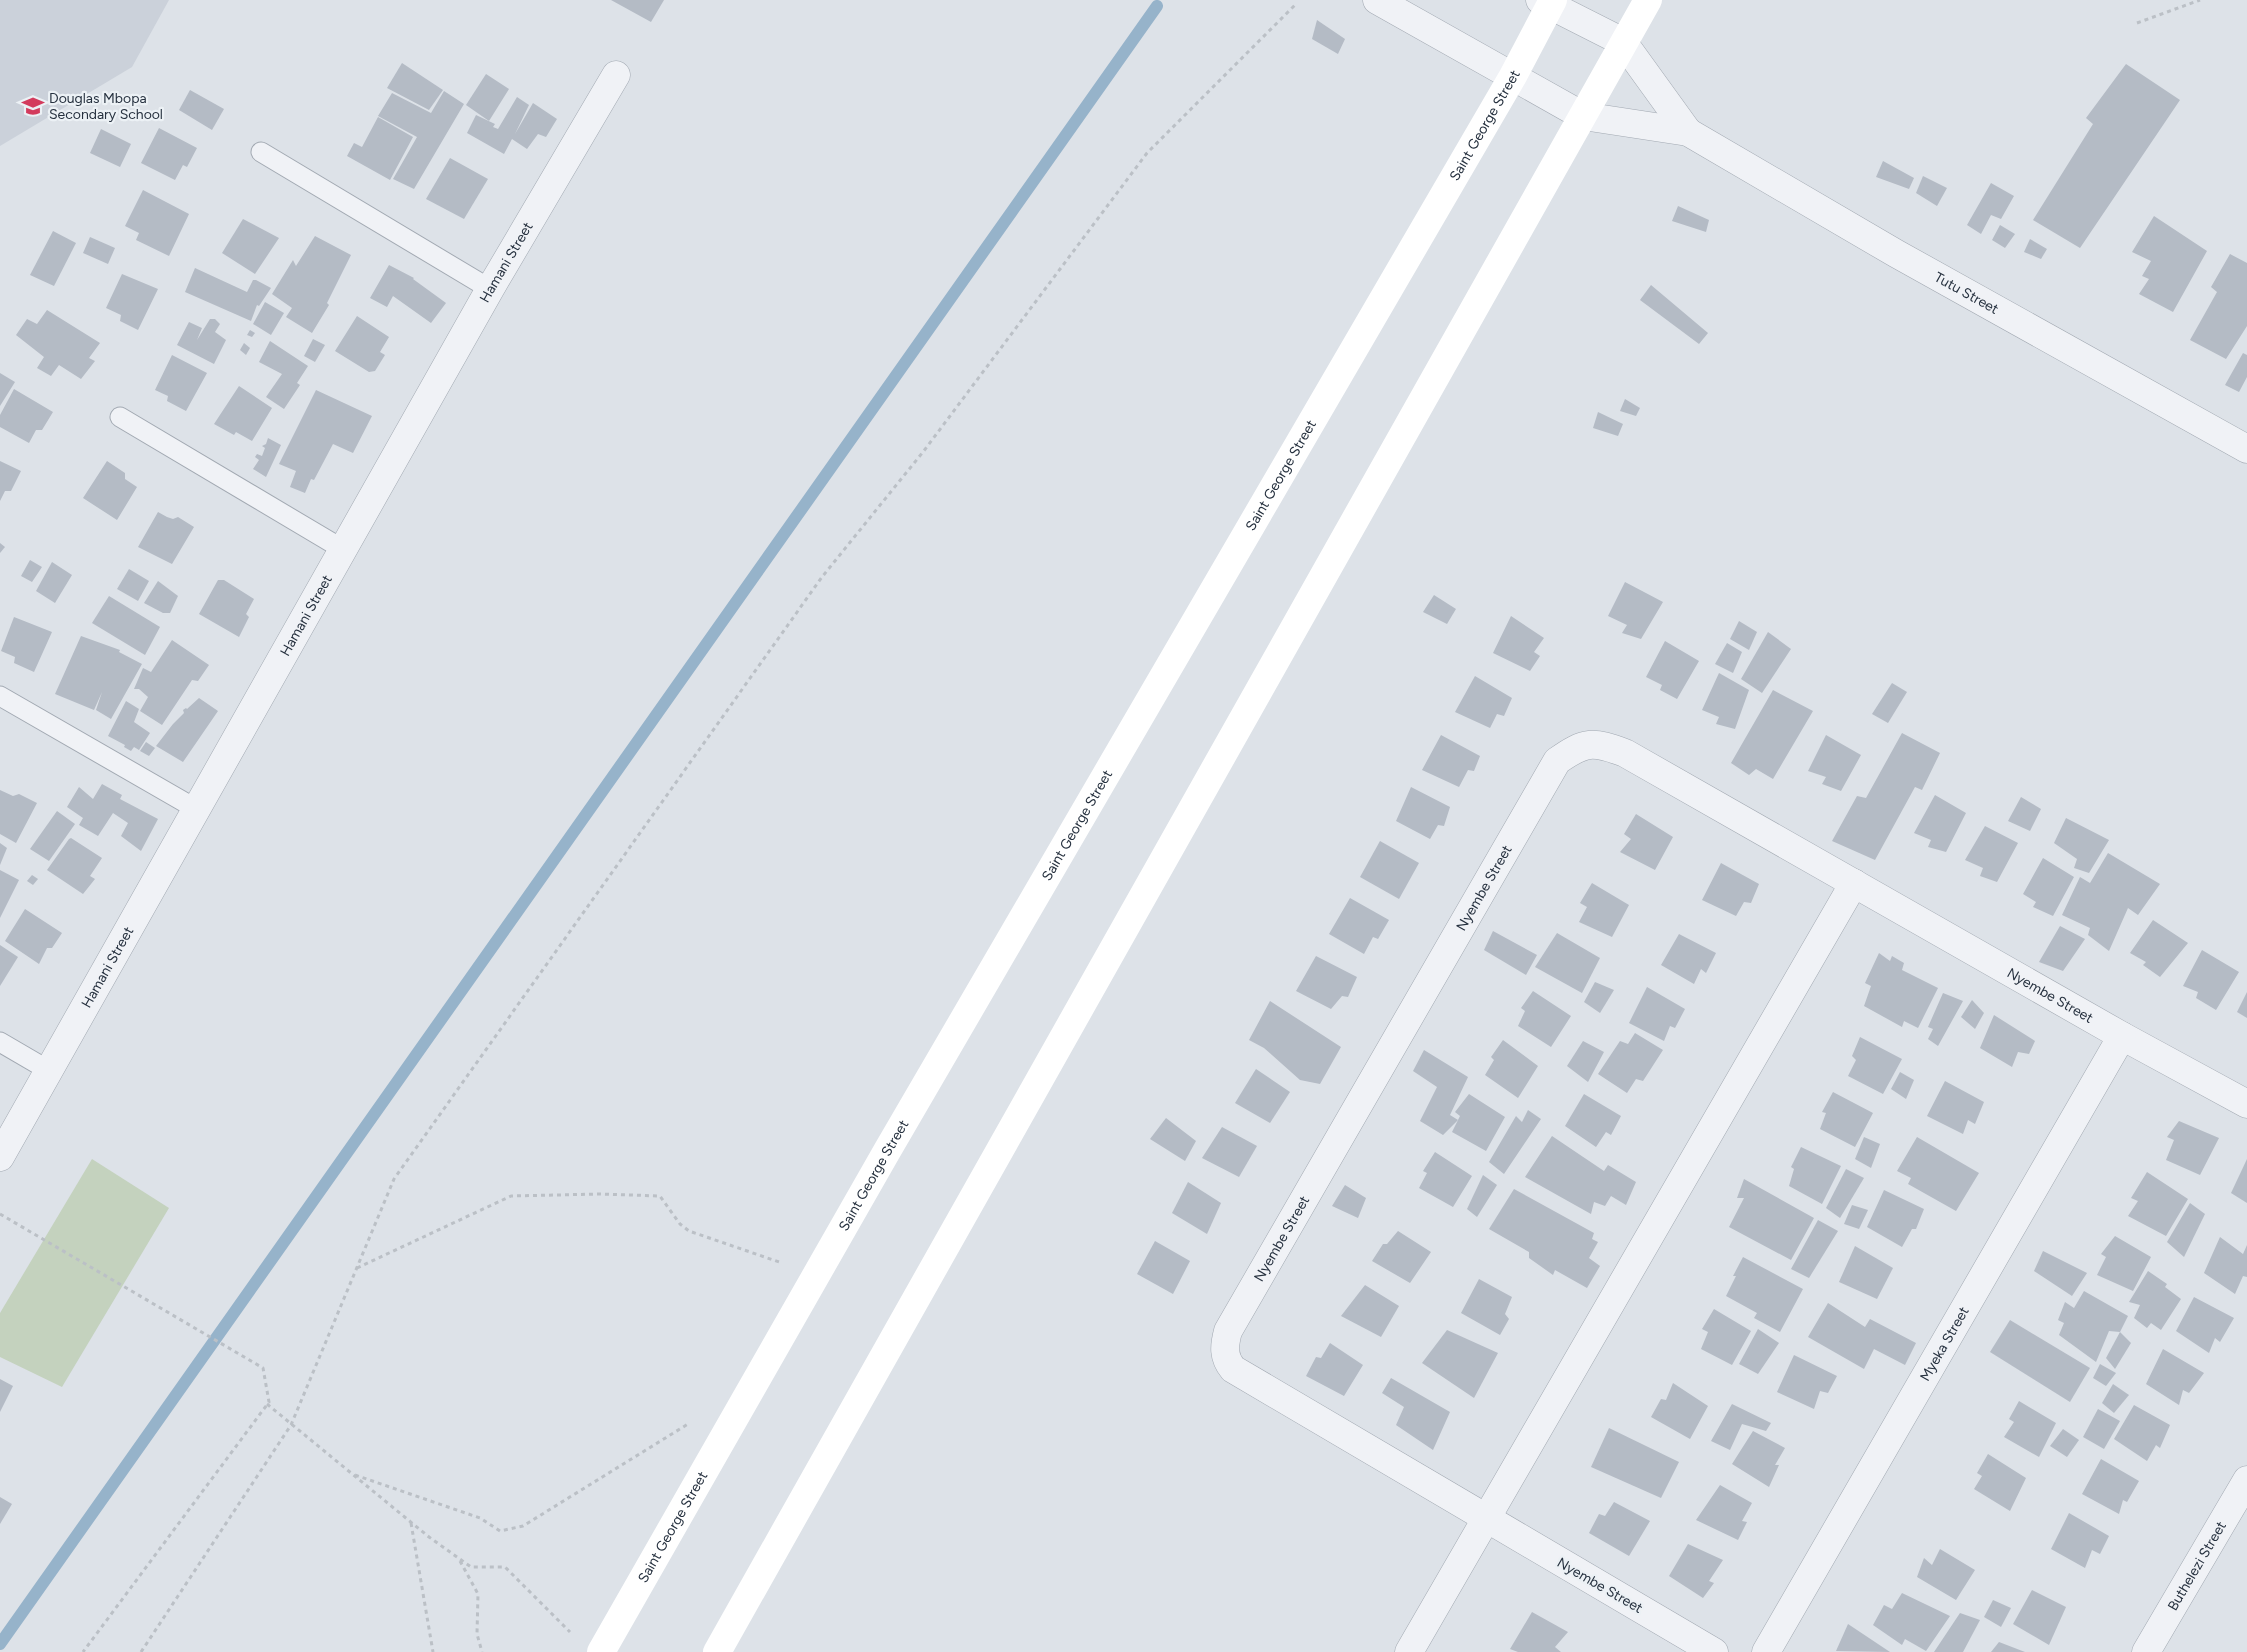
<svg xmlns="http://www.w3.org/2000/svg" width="2247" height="1652" font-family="Figtree,sans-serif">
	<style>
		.built { fill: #cbd1da }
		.green { fill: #c4d2be }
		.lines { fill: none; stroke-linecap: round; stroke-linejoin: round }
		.stream { stroke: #96b3ca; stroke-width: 12 }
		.building { fill: #b4bbc5 }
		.service-casing { stroke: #a2a9b2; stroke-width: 21 }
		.minor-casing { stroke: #a2a9b2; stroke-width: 29 }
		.tertiary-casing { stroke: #a2a9b2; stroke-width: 29 }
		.path { stroke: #bbc0c6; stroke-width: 3; stroke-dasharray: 4 4; stroke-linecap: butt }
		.service { stroke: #f0f2f6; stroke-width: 19 }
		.minor { stroke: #f0f2f6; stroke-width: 28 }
		.tertiary { stroke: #f0f2f6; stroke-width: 28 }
		.secondary { stroke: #fff; stroke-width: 28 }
		.labels { text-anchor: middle; stroke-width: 4.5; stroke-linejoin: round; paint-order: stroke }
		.poi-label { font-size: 14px; fill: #26313f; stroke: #ecf1f5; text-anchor: start }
		.street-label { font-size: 14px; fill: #26313f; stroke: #ecf1f5 }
	</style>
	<rect width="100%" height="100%" fill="#dde2e8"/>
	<path class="built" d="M0,0h169l-37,67 -132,79z"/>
	<path class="green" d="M92,1159l77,49 -107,179 -62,-30v-44z"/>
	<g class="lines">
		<path class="stream" d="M0,1644l1157,-1638"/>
	</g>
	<g class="building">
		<path d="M611,0h53l-13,22z"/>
		<path d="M1317,20l28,19 -7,15 -26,-15z"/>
		<path d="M402,63l41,27 -14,20 -42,-22z"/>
		<path d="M2126,64l54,36 -100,148 -47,-28 60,-96 -7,-6z"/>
		<path d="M486,74l23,15 -20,32 -23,-16z"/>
		<path d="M190,90l34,19 -12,21 -33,-20z"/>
		<path d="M444,91l20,13 -50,85 -21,-10 24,-42 -39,-21 14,-23 39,20z"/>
		<path d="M517,97l12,8 -14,29 18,-31 24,16 -11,18 -8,-3 -11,15 -15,-10 -8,15 -37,-21 9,-18 19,9 -2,3 5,2z"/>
		<path d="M378,117l35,20 -23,43 -43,-24 7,-13 8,4z"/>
		<path d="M159,128l38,20 -10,19 -4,-2 -8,15 -34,-17z"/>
		<path d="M101,129l30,15 -11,23 -30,-14z"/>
		<path d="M450,158l38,21 -24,40 -38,-20z"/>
		<path d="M1883,161l31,17 -5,11 -33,-12z"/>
		<path d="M1923,176l24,12 -10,18 -21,-13z"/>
		<path d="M1991,183l23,13 -13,23 -10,-4 -10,19 -14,-9z"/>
		<path d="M143,190l46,24 -20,42 -33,-16 3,-7 -14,-7z"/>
		<path d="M1678,206l31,14 -3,12 -34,-11z"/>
		<path d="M2154,216l53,35 -34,61 -34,-18 10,-15 -7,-3 9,-15 -19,-9z"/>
		<path d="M243,219l36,19 -24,36 -33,-21z"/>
		<path d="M2000,225l15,9 -10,14 -13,-8z"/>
		<path d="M53,231l23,12 -22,43 -24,-11z"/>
		<path d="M315,236l36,19 -24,48 2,2 -17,28 -26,-16 6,-9 -20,-14 21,-34 3,6z"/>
		<path d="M90,237l25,11 -7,16 -25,-11z"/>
		<path d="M2030,239l17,10 -6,10 -17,-7z"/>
		<path d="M2230,254l17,9v63l-21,33 -36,-19 27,-48 -6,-5z"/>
		<path d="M389,265l25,13 -1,1 33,24 -15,20 -38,-27 -6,11 -17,-9z"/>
		<path d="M195,268l52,24 6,-12h3l15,8 -12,18 -2,-1 -6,16 -66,-29z"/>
		<path d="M122,274l36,15 -20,41 -18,-9 1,-6 -15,-7z"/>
		<path d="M1651,285l57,48 -9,11 -59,-44z"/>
		<path d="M265,302l19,11 -13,22 -18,-11z"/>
		<path d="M47,310l53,33 -11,15 6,3 -14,18 -22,-14 -8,11 -14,-8 7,-11 -28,-22 11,-16 10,5z"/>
		<path d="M357,316l32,21 -9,15 5,3 -10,16 -6,1 -34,-21z"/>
		<path d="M210,319h5l5,5 -5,8 11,8 -12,24 -37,-19 12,-23 13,6 -5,12z"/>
		<path d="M250,330l5,3 -3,4 -5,-2z"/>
		<path d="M313,339l12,6 -10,17 -11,-6z"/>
		<path d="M270,341l38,25 -11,17 3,2 -16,24 -18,-12 16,-23 -23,-12z"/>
		<path d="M244,343l6,5 -4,7 -6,-5z"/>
		<path d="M2243,353l4,2v22l-8,15 -14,-7z"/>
		<path d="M172,355l35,18 -21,38 -19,-10 1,-5 -13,-6z"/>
		<path d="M0,373l15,9 -15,24z"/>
		<path d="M239,386l33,22 -20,33 -16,-9 -2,3 -20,-11z"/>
		<path d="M14,389l39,23 -11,18h-6l-7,13 -29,-16v-12z"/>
		<path d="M316,390l56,26 -19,37 -20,-9 -19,36 -3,-1 -6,14 -15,-6 6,-16 -17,-7z"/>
		<path d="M1625,399l15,9 -4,8 -16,-5z"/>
		<path d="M1598,412l25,12 -5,12 -25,-8z"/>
		<path d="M268,438l13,7 -15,32 -13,-8 6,-9 -4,-3 2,-3 5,2 3,-8 -3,-2 4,-2z"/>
		<path d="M0,461l21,10 -10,20h-6l-5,10z"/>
		<path d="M107,461l18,12v6l12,8 -20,33 -34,-22z"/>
		<path d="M158,512l9,5 6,2 5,-2 16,10 -22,37 -34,-17z"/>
		<path d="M0,543l5,4 -5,6z"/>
		<path d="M30,560l12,7 -10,15 -11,-6z"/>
		<path d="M52,562l20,13 -17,28 -19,-12z"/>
		<path d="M129,569l20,12 -11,20 -21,-12z"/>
		<path d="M218,580h6l30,19 -8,15 3,3 -10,20 -40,-23z"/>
		<path d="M158,581l20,15 -8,17h-7l-19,-10z"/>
		<path d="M1625,582l38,20 -22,37 -19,-6 5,-8 -19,-9z"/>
		<path d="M1434,595l22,14 -9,15 -24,-12z"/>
		<path d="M109,596l51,31 -15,28 -53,-32z"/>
		<path d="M1511,616l33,22 -10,14 6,4 -10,15 -37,-18z"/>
		<path d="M14,617l38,15 -18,40 -20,-9 1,-6 -14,-6z"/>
		<path d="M1739,621l18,11 -8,18 -19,-11z"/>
		<path d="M1768,632l23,17 -29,44 -21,-14z"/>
		<path d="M81,636l39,14 -1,2 23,12 -31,55 -15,-9 6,-18 -8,18 -39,-16z"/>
		<path d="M172,640l37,25 -11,16 -6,-1 -30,45 -22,-14 8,-14 -9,-8h-5l9,-21 8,4z"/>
		<path d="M1665,641l34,20 -22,38 -17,-9 2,-5 -16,-8z"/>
		<path d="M1727,643l15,9 -9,21 -18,-9z"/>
		<path d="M1719,673l30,17 -14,39 -19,-5 3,-7 -17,-7z"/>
		<path d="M1475,676l37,22 -8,18 -7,-2 -7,14 -35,-16z"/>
		<path d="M1892,683l15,9 -19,31 -16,-9z"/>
		<path d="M1773,690l40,21 -40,68 -17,-10 -7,6 -18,-12z"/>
		<path d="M199,698l19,13 -35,51 -27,-16 17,-22 11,-11 -1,-3 3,-2 1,1z"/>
		<path d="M126,701l13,8 -5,13 16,11 -11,17 -5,-3 -3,4 -7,-4 1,-2 -17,-9z"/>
		<path d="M1902,733l38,20 -18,37 -7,-3 -40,73 -43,-19 25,-45 9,2z"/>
		<path d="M1441,735l39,21 -6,15 -6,-1 -9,17 -37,-17z"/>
		<path d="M1826,735l35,20 -20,36 -19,-7 4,-7 -18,-6z"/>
		<path d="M146,742l9,6 -6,8 -9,-5z"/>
		<path d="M102,784l20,11 -2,4 38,20 -17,32 -20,-15 7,-13 -15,-10 -15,23 -19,-11 4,-7 -16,-11 12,-20 14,12z"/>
		<path d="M1411,787l39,20 -6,19 -6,-1 -8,14 -34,-18z"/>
		<path d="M0,790l13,6 6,-2 18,9 -21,40 -16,-9z"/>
		<path d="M1935,795l31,18 -20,39 -18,-5 3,-7 -17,-7z"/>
		<path d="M2021,797l20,12 -11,22 -22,-10z"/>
		<path d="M57,811l18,13 -26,37 -19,-12z"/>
		<path d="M1636,814l37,23 -18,33 -35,-18 11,-13 -7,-5z"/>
		<path d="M2066,818l43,22 -20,33 -15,-5 3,-9 -23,-16z"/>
		<path d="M1985,826l33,17 -21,39 -17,-6 3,-8 -18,-8z"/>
		<path d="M71,838l31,20 -12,18 5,3 -12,15 -36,-24 22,-31z"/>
		<path d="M1380,841l39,22 -20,36 -39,-22z"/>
		<path d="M0,843l7,5 -7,17z"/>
		<path d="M2108,853l52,31 -22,31 -10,-7 -19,43 -21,-16 2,-7 -28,-13 18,-38 10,6z"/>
		<path d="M2043,858l31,19 -21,39 -20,-9 3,-5 -13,-8z"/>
		<path d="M1721,863l38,21 -8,19 -7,-1 -8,14 -34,-16z"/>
		<path d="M0,870l19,10 -19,38z"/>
		<path d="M32,875l6,4 -5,6 -6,-4z"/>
		<path d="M1592,883l37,22 -17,32 -33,-15 8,-15 -7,-4z"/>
		<path d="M1350,898l39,22 -11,19 -5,-2 -9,17 -35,-20z"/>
		<path d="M25,909l37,24 -10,15h-5l-8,16 -34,-23z"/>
		<path d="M2153,920l35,23 -28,34 -17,-12 3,-3 -16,-9z"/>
		<path d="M2060,926l25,13 -22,32 -24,-9z"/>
		<path d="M1493,931l44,24 -11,20 -42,-25z"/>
		<path d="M1557,933l43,25 -18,35 -47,-26z"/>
		<path d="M1679,934l37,19 -10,20 -5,-4 -7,15 -33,-19z"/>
		<path d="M0,945l18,12 -18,29z"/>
		<path d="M2202,950l37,22 -23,38 -20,-12 2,-6 -15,-6z"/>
		<path d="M1879,953l11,8 2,-5 12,7 -2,7 36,18 -20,40 -14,-7 -2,6 -38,-21 7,-20 -6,-3z"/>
		<path d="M1316,956l41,21 -9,20 -6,-1 -11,13 -35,-18z"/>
		<path d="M1595,982l19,8 -14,23 -16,-11z"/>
		<path d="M1647,987l38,22 -10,19 -5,-2 -6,15 -35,-18z"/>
		<path d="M1533,991l38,25 -20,31 -33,-21 7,-15 -4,-3z"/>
		<path d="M2247,992v26l-10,-6z"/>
		<path d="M1943,993l20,8 -25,45 -10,-7 5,-10 -5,-2z"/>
		<path d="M1972,1000l12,13 -9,16 -14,-12z"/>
		<path d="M1270,1001l71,46 -21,37 -20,-4 -36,-32 -15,-8z"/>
		<path d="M1994,1015l41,26 -6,13 -11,-2 -6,15 -32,-19z"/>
		<path d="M1635,1033l28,17 -20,31 -7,-2 -9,14 -29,-19 22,-33 8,3z"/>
		<path d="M1860,1037l42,22 -19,35 -35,-18 8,-16 -4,-4z"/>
		<path d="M1503,1040l35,26 -20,32 -33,-23 9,-15 -3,-3z"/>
		<path d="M1583,1041l21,11 -16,30 -21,-16z"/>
		<path d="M1424,1050l44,27 -18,38 8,5 -15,15 -23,-14 17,-34 -24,-16z"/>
		<path d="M1256,1069l34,23 -20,31 -35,-20z"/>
		<path d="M1900,1072l14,8 -8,19 -15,-10z"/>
		<path d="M1945,1081l39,21 -9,22 -7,-4 -5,14 -36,-18z"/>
		<path d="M1833,1092l40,21 -18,34 -35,-18 6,-16 -4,-1z"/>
		<path d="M1469,1094l36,23 -19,34 -34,-19 8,-16 -5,-4z"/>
		<path d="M1584,1094l37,22 -10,19 -5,-3 -10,15 -31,-21z"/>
		<path d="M1528,1110l13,9 -37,55 -15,-12 27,-46 6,6z"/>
		<path d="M1166,1118l30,23 -11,20 -35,-22z"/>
		<path d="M2179,1121l40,17 -19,37 -34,-15 8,-20 -7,-3z"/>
		<path d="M1222,1127l35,19 -18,31 -37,-19z"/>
		<path d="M1552,1136l52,35 4,-6 28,17 -10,23 -15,-9 -6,10 -11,-4 -3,12 -66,-37z"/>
		<path d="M1864,1137l16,7 -9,24 -16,-9z"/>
		<path d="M1917,1137l62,36 -23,38 -48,-27 3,-6 -14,-7z"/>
		<path d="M1801,1147l40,19 -19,38 -33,-18 5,-17 -3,-2z"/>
		<path d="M1435,1152l37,24 -19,31 -34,-19 8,-15 -4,-2z"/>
		<path d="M2247,1159v44l-16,-10z"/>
		<path d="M1846,1169l18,9 -24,40 -14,-10z"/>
		<path d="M2147,1172l41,27 -22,37 -38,-20 10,-15 -7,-3z"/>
		<path d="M1483,1175l14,10 -20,32 -10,-8z"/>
		<path d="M1744,1179l70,39 -23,42 -62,-33 15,-29h-7z"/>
		<path d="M1188,1182l33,21 -14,31 -35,-21z"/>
		<path d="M1345,1185l21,13 -8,20 -26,-12z"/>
		<path d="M1514,1189l80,44 -2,6 6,3 -9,16 11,8 -13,22 -32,-18 -2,5 -24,-17v-6l-40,-23z"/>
		<path d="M1884,1190l40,19 -8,20h-4l-10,18 -35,-20z"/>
		<path d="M2190,1203l15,11 -21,43 -17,-15z"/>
		<path d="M1852,1205l16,5 -9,19 -15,-5z"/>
		<path d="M1818,1220l20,11 -29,47 -18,-9z"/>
		<path d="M1398,1231l33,21 -21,31 -38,-22 11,-17h4z"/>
		<path d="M2115,1236l36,21 -18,34 -36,-16 9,-18 -5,-3z"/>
		<path d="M2220,1237l23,17 4,-9v32l-4,-1 -8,18 -31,-21z"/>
		<path d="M1155,1241l35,20 -17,33 -36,-20z"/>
		<path d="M1855,1246l38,22 -16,31 -38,-17z"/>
		<path d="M2043,1251l44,22 -15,23 -38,-25z"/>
		<path d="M1743,1257l60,32 -23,43 -26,-14 3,-5 -31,-17 10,-20h-3z"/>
		<path d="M2148,1271l19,13 -2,3 16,12 -20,31 -10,-7 -4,5 -13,-10 6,-13 -11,-3z"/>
		<path d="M1479,1279l33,18 -7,17 4,5 -9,16 -39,-22z"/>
		<path d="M1365,1285l34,21 -18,31 -40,-21z"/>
		<path d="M2084,1291l44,25 -8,16 -11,-1 -13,31 -37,-27 5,-12 -6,-3 7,-18 9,6z"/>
		<path d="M2194,1297l40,21 -14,24 -5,-4 -6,15 -33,-22z"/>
		<path d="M1828,1303l37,24 5,-8 46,24 -11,22 -31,-16 -10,20 -56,-32z"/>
		<path d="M1714,1309l37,22 -19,34 -31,-16 7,-17 -6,-3z"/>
		<path d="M2010,1320l80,48 -20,34 -80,-50z"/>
		<path d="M1758,1329l21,14 -21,31 -19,-10z"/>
		<path d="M1447,1330l51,23 -24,45 -52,-35z"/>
		<path d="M2120,1332l11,11 -16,26 -9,-11z"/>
		<path d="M1330,1343l33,22 -19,31 -38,-20 10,-19 5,1z"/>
		<path d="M2163,1349l41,24 -15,20 -6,-3 -4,15 -33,-21z"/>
		<path d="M1794,1355l43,21 -9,17 -8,-2 -6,18 -37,-17z"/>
		<path d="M2100,1364l16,9 -10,13 -13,-8z"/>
		<path d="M1391,1378l59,34 -17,38 -37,-25 8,-18 -22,-14z"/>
		<path d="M0,1379l13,7 -13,26z"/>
		<path d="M1673,1383l35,23 -18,33 -39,-22 10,-18 5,1z"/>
		<path d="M2113,1384l16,11 -15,18 -12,-10z"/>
		<path d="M2019,1401l37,22 -17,34 -35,-20 10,-15 -5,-3z"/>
		<path d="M1732,1404l39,19 -5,8 -24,-7 -12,26 -19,-9z"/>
		<path d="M2134,1405l36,20 -10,23 -4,-3 -9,16 -33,-22z"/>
		<path d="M2098,1409l22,12 -16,28 -21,-12z"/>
		<path d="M1609,1428l70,34 -18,36 -70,-31z"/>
		<path d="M2063,1429l16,11 -12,17 -17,-11z"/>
		<path d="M1753,1431l32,17 -10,17h4l-10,22 -37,-23z"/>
		<path d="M1988,1454l38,24 -16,33 -36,-22 8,-13 -5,-3z"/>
		<path d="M2101,1459l38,22 -12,21 -4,-2 -4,14 -37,-20z"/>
		<path d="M1720,1485l32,18 -10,18 5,1 -9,18 -42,-20z"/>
		<path d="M0,1497l12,7 -12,20z"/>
		<path d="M1614,1502l36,19 -21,35 -40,-23 10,-19 6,2z"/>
		<path d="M2069,1513l40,23 -9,18 -8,-4 -7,18 -34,-19z"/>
		<path d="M1688,1544l35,16 -14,21 5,2 -11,15 -34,-22z"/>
		<path d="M1940,1549l35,21 -19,30 -39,-23 7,-19 8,7z"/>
		<path d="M2032,1590l34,17 -17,38 -36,-21z"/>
		<path d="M1902,1593l48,23 -24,35 -21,-12 -3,6 -29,-20 11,-20 8,4z"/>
		<path d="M1993,1600l18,8 -10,19 -17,-10z"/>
		<path d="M1532,1612l36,20 -13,15 6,5h-43l-8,-3z"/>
		<path d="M1960,1613l20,7 -17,32h-29z"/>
		<path d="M1848,1624l42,28 -54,-1z"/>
		<path d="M1999,1642l26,10h-34z"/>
	</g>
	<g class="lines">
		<g class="service-casing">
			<g id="service">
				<path d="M261,152l229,137"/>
				<path d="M120,417l224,133"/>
				<path d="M0,696l198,114"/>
				<path d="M0,1042l48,28"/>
			</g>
		</g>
		<g class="minor-casing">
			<g id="minor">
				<path d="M1623,42l65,90"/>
				<path id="s1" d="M1583,116l105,16 209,122 350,195"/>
				<path id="s2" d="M0,1157l490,-868 126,-214"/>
				<path d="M1409,1652l445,-769"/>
				<path id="s3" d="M1714,1652l-481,-283c-10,-12 -9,-23 -5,-38l329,-570c28,-20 36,-20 68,-8l497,283 125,68"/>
				<path id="s4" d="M1766,1652l356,-616"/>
				<path id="s5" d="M2146,1652l101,-172"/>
			</g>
		</g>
		<g class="tertiary-casing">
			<g id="tertiary">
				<path d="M1377,0l206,116"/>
				<path d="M1540,0l83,42"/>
			</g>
		</g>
		<g class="path">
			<path d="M2137,23l63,-23"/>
			<path d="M0,1214l263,154 6,34 -186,250"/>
			<path d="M357,1268l154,-72 89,-2 60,2 20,28 9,7 93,32"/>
			<path d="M267,1404l162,133 42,30h34l65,65"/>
			<path d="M355,1475l125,43 20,13 23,-5 165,-102"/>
			<path d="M411,1523l22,129"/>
			<path d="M460,1561l18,33 -1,40 5,18"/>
			<path d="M141,1652l150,-227 103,-246 428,-602 101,-125 224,-299 150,-150"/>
		</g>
		<use href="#service" class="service"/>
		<use href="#minor" class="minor"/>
		<use href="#tertiary" class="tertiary"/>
		<g class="secondary">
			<path id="s6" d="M601,1652l286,-501 626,-1075 40,-76"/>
			<path d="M717,1652l931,-1652"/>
		</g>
	</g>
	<defs>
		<g id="school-bare" transform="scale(1.725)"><path d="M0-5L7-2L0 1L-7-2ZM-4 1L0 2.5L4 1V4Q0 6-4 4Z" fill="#d33b5d" stroke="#ecf1f5" stroke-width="2.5" paint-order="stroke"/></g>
	</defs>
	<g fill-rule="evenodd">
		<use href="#school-bare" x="33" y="106"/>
	</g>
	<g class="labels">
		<g class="poi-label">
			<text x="49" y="103">Douglas Mbopa<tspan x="49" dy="16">Secondary School</tspan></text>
		</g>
		<g class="street-label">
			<text dy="5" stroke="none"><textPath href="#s6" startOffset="1764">Saint George Street</textPath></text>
			<text dy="5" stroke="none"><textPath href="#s2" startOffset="1028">Hamani Street</textPath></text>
			<text dy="5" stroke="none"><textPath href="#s1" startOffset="428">Tutu Street</textPath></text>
			<text dy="5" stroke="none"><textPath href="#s6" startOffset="1359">Saint George Street</textPath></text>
			<text dy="5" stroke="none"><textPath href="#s2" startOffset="622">Hamani Street</textPath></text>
			<text dy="5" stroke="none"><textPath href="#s6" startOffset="954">Saint George Street</textPath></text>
			<text dy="5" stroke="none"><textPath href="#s3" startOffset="1110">Nyembe Street</textPath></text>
			<text dy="5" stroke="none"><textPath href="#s2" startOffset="218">Hamani Street</textPath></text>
			<text dy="5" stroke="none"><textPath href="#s3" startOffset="1819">Nyembe Street</textPath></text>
			<text dy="5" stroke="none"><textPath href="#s6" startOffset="549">Saint George Street</textPath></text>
			<text dy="5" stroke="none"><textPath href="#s3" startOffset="705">Nyembe Street</textPath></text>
			<text dy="5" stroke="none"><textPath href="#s4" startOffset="356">Myeka Street</textPath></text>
			<text dy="5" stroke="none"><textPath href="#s6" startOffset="144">Saint George Street</textPath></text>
			<text dy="5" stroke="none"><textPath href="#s5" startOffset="100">Buthelezi Street</textPath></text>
			<text transform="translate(1600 1585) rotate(30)" y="5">Nyembe Street</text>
		</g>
	</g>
</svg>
